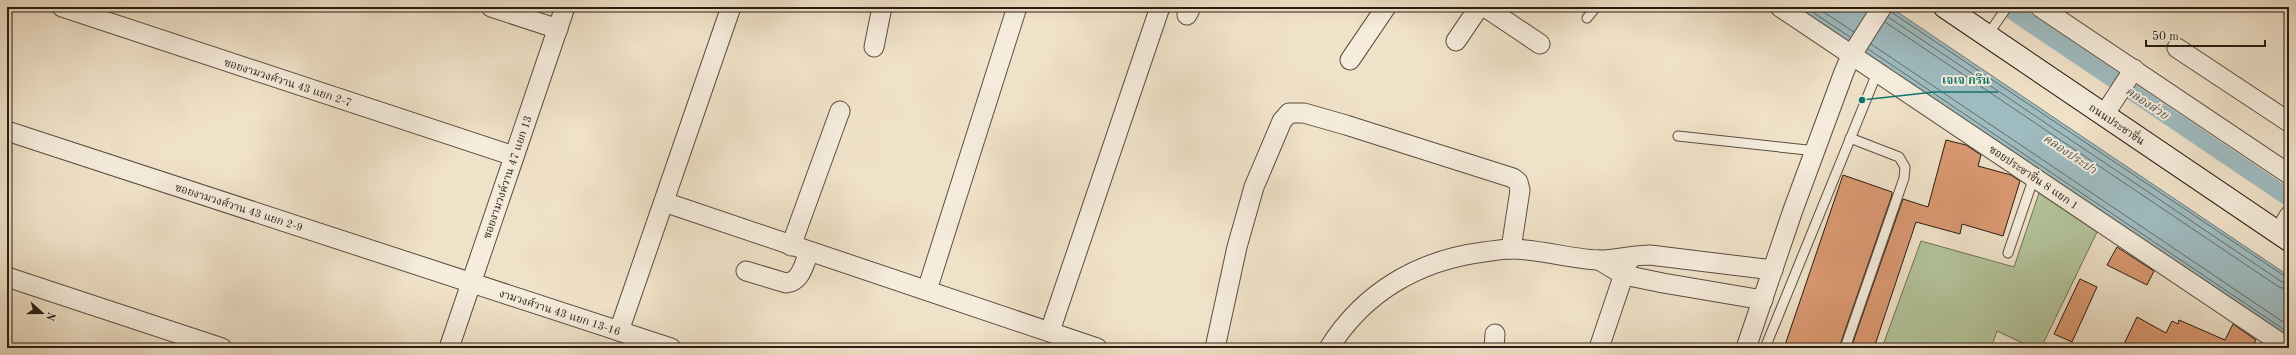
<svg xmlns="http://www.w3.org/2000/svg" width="2296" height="355" font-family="'Old Standard TT','Noto Serif Thai',serif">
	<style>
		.green { fill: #b4c49b; stroke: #6e7057 }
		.water { fill: #9ebbc0; stroke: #6f7b7b }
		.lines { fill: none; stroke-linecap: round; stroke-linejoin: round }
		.shore { stroke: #636c6a; stroke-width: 1 }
		.canal { stroke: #9ebbc0; stroke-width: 17 }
		.building { fill: #da9871; stroke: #281c13 }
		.service-casing { stroke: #5a4e40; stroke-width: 11 }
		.minor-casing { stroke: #5a4e40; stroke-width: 21 }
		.secondary-casing { stroke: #281c13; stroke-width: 24 }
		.service { stroke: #f5ecdc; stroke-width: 9 }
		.minor { stroke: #f5ecdc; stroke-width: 19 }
		.secondary { stroke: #f5ecdc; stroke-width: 22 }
		.labels { text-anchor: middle; stroke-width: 4; stroke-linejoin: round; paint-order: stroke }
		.street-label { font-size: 11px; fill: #281c13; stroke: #f5ecdc }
		.water-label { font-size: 12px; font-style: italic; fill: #515450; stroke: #f5ecdc }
		.leader { fill: none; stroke: #0f766e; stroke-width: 1.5 }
		.callout-dot { fill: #0f766e; stroke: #f5ecdc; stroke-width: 1.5 }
		.callout-label { font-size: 12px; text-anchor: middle; font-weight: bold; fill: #0f766e; stroke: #f5ecdc; stroke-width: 4; stroke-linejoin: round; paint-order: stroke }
	</style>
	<rect width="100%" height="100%" fill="#f0e2c9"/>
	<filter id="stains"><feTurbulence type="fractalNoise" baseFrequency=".005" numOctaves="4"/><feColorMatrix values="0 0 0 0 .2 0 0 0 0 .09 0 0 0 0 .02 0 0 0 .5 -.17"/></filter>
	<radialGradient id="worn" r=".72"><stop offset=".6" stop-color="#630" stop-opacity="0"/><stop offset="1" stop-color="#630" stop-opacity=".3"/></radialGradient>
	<path class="green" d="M2039,193l58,39 -56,116h-8l-36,-17 -6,17h-109l39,-107 93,26z"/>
	<path class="water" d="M1789,7h101l399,269v68z"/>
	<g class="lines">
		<g class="shore">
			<path d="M1805,7l45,30"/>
			<path d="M1816,7l38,25"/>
			<path d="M1891,12l398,267"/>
			<path d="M1888,17l394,265 7,2"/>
			<path d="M1885,22l394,265 10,3"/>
			<path d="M1871,44l418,282"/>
			<path d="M1868,49l421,284"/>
		</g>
		<path class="canal" d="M2006,7l283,191"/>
	</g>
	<g class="building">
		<path d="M1946,140l20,5 15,10 -3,11 33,9 9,6 -17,55 -41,-12 -2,10 -44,-12 -42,126h-23l52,-149 25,8z"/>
		<path d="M1843,175l49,17v3l-53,153h-55z"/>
		<path d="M2117,247l37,24 -7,14 -40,-20z"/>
		<path d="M2080,279l17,8 -25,55 -18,-8z"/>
		<path d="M2137,317l29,16 6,-12 6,3 1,-4 46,20 8,-16 23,16 -4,8h-130z"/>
	</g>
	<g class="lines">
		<g class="service-casing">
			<g id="service">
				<path d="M1587,18l9,-11"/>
				<path d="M1987,36l20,-29"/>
				<path d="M1678,136l138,15"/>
				<path d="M2008,253l26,-76"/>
				<path d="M1765,348l112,-275"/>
				<path d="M1845,348l59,-170 1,-11 -6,-10 -49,-19"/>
			</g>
		</g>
		<g class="minor-casing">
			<g id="minor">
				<path d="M62,7l452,149"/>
				<path d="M491,7l67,22"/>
				<path d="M1485,7l55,37"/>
				<path d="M1780,7l508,341"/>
				<path d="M2040,7l249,167"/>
				<path d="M1187,15l4,-8"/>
				<path d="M1456,41l23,-34"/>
				<path d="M874,47l8,-40"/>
				<path d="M2177,48l112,74"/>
				<path d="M1350,60l36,-53"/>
				<path d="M2104,115l30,-46"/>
				<path d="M7,131l664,217"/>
				<path d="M664,202l433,146"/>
				<path d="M2279,233l10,-17"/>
				<path d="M791,246l49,-135"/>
				<path d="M1599,260l25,15 39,8 100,17"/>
				<path d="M746,271l40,12c15,-1 18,-19 23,-31"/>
				<path d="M7,277l215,71"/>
				<path d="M927,290l90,-283"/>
				<path d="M619,331l112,-324"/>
				<path d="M1050,331l110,-324"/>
				<path d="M449,348l116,-341"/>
				<path d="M1215,348l22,-101 17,-60 28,-66 7,-8h15l42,12 167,53 5,4 2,8 -9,59"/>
				<path d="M1329,348c35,-56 90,-88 155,-96 8,-1 18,-3 27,-3 29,0 58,10 88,11 16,0 34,-5 51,-5l123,15"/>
				<path d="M1494,348l1,-14"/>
				<path d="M1599,348l29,-86"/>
				<path d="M1746,348l47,-138 51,-138 7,-16 31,-49"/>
			</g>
		</g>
		<g class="secondary-casing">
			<path id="secondary" d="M1945,7l344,233"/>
		</g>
		<use href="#service" class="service"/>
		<use href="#minor" class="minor"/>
		<use href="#secondary" class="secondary"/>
	</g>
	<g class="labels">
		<g class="street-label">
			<text transform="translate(288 82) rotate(18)" y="4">ซอยงามวงศ์วาน 43 แยก 2-7</text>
			<text transform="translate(2117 124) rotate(34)" y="4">ถนนประชาชื่น</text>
			<text transform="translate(507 177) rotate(-71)" y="4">ซอยงามวงค์วาน 47 แยก 13</text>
			<text transform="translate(2034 177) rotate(34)" y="4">ซอยประชาชื่น 8 แยก 1</text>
			<text transform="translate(239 207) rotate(18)" y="4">ซอยงามวงศ์วาน 43 แยก 2-9</text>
			<text transform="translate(560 312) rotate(18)" y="4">งามวงศ์วาน 43 แยก 13-16</text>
		</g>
		<g class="water-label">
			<text transform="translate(2147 103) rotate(34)" y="4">คลองส่วย</text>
			<text transform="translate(2070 154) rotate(34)" y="4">คลองประปา</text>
		</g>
	</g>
	<path class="leader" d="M1862 100L1934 92H1998"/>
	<circle class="callout-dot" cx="1862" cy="100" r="4"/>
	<g class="callout-label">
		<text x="1966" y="84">เจเจ กรีน</text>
	</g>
	<rect width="2296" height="355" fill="none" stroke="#f0e2c9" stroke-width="24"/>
	<rect x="8" y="8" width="2280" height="339" fill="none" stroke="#281c13" stroke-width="2"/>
	<rect x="12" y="12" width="2272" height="331" fill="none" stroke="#281c13"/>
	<g transform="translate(42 313) rotate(111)" stroke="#f5ecdc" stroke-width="3" paint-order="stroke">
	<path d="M0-3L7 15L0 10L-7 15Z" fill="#281c13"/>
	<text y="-6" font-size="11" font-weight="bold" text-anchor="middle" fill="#281c13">N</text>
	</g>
	<path d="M2146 40v6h119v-6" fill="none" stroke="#281c13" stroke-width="2"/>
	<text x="2152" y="40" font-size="12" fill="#281c13" stroke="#f5ecdc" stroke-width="3" paint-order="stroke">50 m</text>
	<rect width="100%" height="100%" filter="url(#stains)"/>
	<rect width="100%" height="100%" fill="url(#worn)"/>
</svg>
